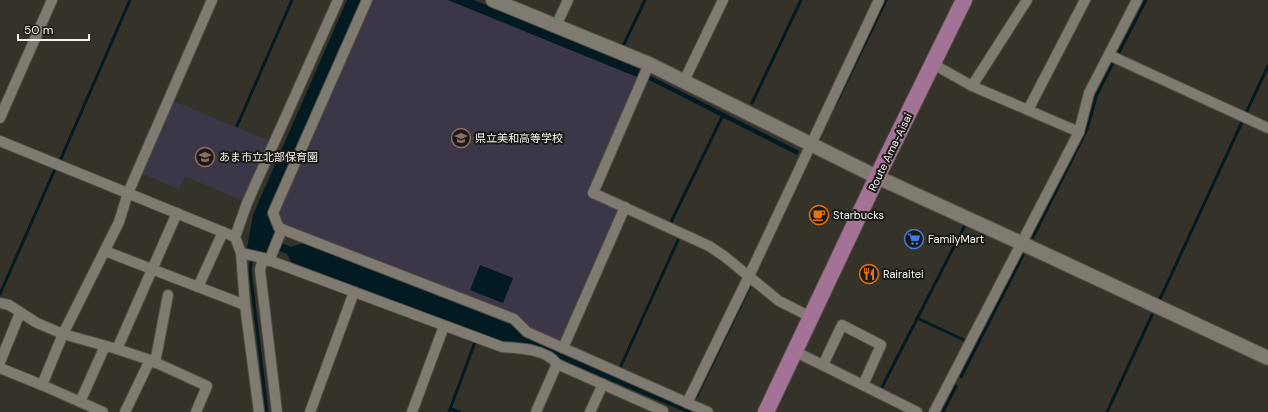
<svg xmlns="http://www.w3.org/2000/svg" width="1268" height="412" font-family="'DM Sans','Noto Sans JP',sans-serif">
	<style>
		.education { fill: #3b3648 }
		.water { fill: #021a21 }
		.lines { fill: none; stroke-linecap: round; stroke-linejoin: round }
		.stream { stroke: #021a21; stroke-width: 3 }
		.street-casing { stroke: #514d46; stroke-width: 12 }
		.secondary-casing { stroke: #514d46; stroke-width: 16 }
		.primary-casing { stroke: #514d46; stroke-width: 18 }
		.street { stroke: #7f7b71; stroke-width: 10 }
		.secondary { stroke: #7f7b71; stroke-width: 14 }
		.primary { stroke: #a57297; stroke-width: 16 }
		.labels { text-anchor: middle; stroke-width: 4; stroke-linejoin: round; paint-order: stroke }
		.poi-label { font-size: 11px; fill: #f4f2ec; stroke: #1b1a16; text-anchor: start }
		.street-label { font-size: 11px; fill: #f4f2ec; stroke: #1b1a16 }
	</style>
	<rect width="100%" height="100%" fill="#353229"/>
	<g class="education">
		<path d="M370,0h78l189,77 2,3 -51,117 32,14 -59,133 -280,-118 -5,-12z"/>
		<path d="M171,100l99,41 -27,60 -58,-25 -6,13 -39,-16z"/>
	</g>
	<g class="water">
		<path d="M347,0h15l-94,214 8,22 -1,4 16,7 12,-4 208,79 188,90h-14l-165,-69 -22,-3 -206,-76 -5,-10 -15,-6 -4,8 -21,-8 6,-33z"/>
		<path d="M448,0h26l166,67 1,5 -1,4 -3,1z"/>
		<path d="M649,75l150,76 -2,4 -150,-76z"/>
		<path d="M480,265l33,13 -10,25 -33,-13z"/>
	</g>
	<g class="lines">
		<g class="stream">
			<path d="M624,44l21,-44"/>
			<path d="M1119,52l27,-52"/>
			<path d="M752,103l49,-103"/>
			<path d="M835,105l51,-105"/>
			<path d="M1246,113l22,-47"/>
			<path d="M237,126l55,-126"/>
			<path d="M60,161l70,-161"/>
			<path d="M671,222l52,-107"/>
			<path d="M1033,237l54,-108 10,-35 16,-31"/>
			<path d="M252,257l-2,13 17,142"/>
			<path d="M0,294l55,-125"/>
			<path d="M1160,299l82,-177"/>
			<path d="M917,318l47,22"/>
			<path d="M620,368l58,-128"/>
			<path d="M961,377l62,-122"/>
			<path d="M880,391l84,-164"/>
			<path d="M696,397l54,-111"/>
			<path d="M451,409l8,3"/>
			<path d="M449,412l26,-70"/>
			<path d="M943,412l13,-26"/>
			<path d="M1107,412l45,-97"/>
		</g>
		<g class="street-casing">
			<g id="street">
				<path d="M367,0l-94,213 6,15 235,91 13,13 181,80"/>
				<path d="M556,26l12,-26"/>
				<path d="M1109,55l159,73"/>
				<path d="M649,64l-56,129 116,53 15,10 55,45 24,12"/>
				<path d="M933,64l39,22 107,46"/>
				<path d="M684,81l39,-81"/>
				<path d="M972,86l55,-86"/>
				<path d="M1028,110l57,-110"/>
				<path d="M0,118l52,-118"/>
				<path d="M0,141l235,96"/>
				<path d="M105,251l140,54 -4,-52 -6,-16 12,-34 91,-203"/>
				<path d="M241,253l22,5 239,89c16,1 45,2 55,17l106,47 -1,1"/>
				<path d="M263,258l-3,12 17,142"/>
				<path d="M269,261l13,-32"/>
				<path d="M198,287l25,-55"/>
				<path d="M0,303l9,2 28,18 26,11 54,15 33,11 57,26 -11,26"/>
				<path d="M245,305l14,107"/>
				<path d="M563,348l62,-141"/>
				<path d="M117,349l60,-136"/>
				<path d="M794,351l123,61"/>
				<path d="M0,362l20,-49"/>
				<path d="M155,363l13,-68"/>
				<path d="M823,365l19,-40 39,20 -18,40"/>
				<path d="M0,368l42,17 61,27"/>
				<path d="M42,385l21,-51 56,-112 9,-29 84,-193"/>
				<path d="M80,402l25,-56"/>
				<path d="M687,403l62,-127 130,-276"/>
				<path d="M125,412l25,-52"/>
				<path d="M310,412l44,-120"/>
				<path d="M412,412l32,-86"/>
				<path d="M536,412l21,-48"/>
				<path d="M590,412l13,-28"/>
				<path d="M934,412l145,-280 10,-39 48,-93"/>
			</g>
		</g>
		<g class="secondary-casing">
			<path id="secondary" d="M493,0l156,64 228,113 144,66 247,115"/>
		</g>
		<g class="primary-casing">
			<path id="primary" d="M766,412l111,-235 87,-177"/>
		</g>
		<use href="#street" class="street"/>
		<use href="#secondary" class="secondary"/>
		<use href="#primary" class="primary"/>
	</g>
	<defs>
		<g id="school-ring" transform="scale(1)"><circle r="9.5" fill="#1b1a16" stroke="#8d6e63" stroke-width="1.5"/><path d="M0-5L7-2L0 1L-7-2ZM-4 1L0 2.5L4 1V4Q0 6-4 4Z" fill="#8d6e63"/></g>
		<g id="cafe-ring" transform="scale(1)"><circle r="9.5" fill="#1b1a16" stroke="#e8710a" stroke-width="1.5"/><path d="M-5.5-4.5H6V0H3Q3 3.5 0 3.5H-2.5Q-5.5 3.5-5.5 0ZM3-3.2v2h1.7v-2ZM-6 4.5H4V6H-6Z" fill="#e8710a"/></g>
		<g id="supermarket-ring" transform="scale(1)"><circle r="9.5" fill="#1b1a16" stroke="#3f7fe0" stroke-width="1.5"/><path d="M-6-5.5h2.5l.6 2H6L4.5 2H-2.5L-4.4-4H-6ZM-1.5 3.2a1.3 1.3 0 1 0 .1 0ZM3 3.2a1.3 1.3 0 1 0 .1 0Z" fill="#3f7fe0"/></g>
		<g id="restaurant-ring" transform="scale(1)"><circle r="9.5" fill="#1b1a16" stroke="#e8710a" stroke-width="1.5"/><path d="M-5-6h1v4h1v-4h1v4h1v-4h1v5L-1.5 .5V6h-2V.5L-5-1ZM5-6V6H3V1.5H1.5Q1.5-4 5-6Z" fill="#e8710a"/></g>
	</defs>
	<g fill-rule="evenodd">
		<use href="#school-ring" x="461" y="138"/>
		<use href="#school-ring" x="205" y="157"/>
		<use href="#cafe-ring" x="819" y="215"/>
		<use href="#supermarket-ring" x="914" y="239"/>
		<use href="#restaurant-ring" x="869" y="274"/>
	</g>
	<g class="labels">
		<g class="poi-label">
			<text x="475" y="142">県立美和高等学校</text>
			<text x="219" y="161">あま市立北部保育園</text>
			<text x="833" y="219">Starbucks</text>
			<text x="928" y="243">FamilyMart</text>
			<text x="883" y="278">Rairaitei</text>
		</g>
		<g class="street-label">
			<text transform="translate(890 152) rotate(-64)" y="4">Route Ama-Aisai</text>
		</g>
	</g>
	<path d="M18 34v6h71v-6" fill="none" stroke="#f4f2ec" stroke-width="2"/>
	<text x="24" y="34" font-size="12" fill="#f4f2ec" stroke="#1b1a16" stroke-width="3" paint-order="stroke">50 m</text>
</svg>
